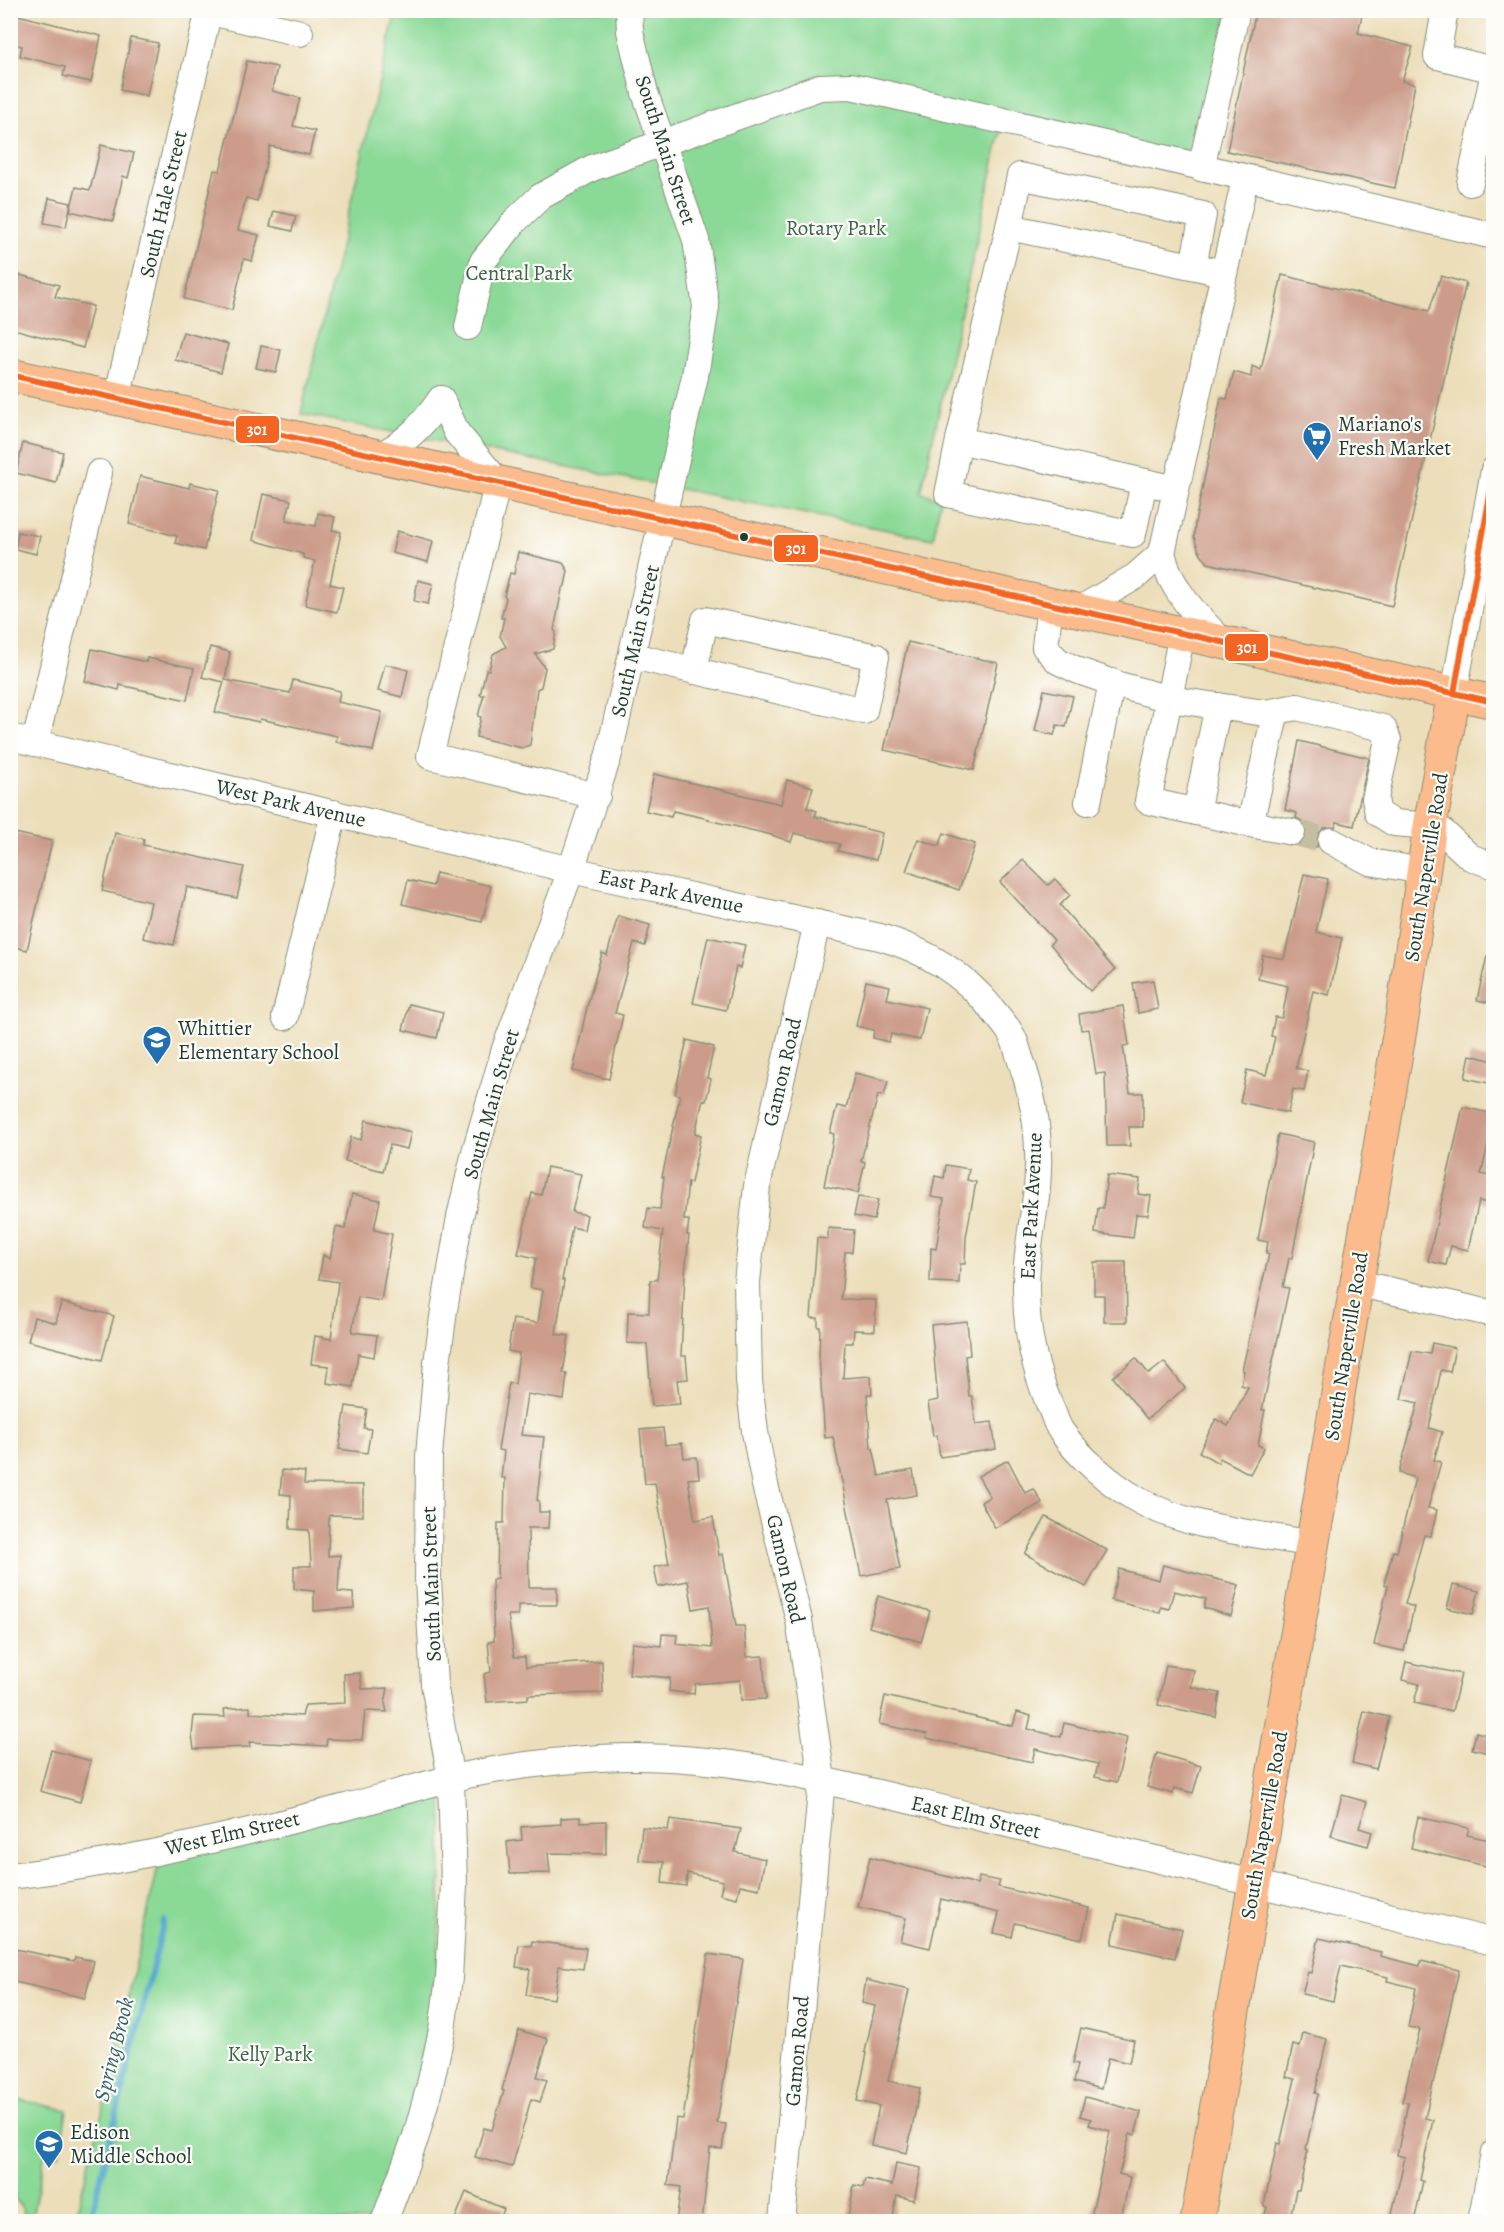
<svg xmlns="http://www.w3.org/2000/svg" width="1504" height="2232" font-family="Alegreya,serif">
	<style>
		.green { fill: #8bd997; stroke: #558b66; stroke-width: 1.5 }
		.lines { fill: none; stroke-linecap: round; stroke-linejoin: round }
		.stream { stroke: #56a9d1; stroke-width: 6 }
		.building { fill: #cc9b89 }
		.minor-tunnel { stroke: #c3be9f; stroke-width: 26; stroke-dasharray: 26 13; stroke-linecap: butt }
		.minor-casing { stroke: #868e77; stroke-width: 28 }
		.major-casing { stroke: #868e77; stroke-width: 35 }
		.minor { stroke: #fff; stroke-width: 26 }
		.major { stroke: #fbbb8c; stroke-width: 33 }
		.bus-1-casing { stroke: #fdfcf7; stroke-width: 10 }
		.bus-1 { stroke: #f26522; stroke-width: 6 }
		.bus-dot { fill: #1f3d34; stroke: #fdfcf7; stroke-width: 2 }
		.labels { text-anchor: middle; stroke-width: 4.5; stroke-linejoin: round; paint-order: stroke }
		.street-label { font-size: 21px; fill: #1f3d34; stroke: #fdfcf7 }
		.park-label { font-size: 21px; fill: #3a644d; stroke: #fdfcf7 }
		.poi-label { font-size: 21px; fill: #1f3d34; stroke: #fdfcf7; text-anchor: start }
		.water-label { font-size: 22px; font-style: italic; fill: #32636b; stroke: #fdfcf7 }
		.line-badge { stroke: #fdfcf7; stroke-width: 2 }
		.badge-label { font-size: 16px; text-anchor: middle; font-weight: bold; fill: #fff }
	</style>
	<rect width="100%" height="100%" fill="#fdfcf7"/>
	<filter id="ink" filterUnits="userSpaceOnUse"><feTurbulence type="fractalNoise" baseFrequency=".0167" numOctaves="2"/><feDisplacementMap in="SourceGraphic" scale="12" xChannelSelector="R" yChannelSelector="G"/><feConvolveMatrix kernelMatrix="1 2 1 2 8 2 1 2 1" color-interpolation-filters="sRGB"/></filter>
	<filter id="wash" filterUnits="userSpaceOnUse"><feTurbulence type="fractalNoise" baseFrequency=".008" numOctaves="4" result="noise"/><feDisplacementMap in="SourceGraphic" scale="24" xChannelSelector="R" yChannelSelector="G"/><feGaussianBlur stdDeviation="1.35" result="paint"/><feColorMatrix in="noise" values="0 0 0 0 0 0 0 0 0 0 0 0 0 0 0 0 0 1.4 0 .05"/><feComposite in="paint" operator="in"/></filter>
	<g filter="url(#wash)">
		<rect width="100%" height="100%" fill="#ecdeba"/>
		<g class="green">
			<path d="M396,11h832l-32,156 -193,-46 -82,372 20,5 -8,41 -632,-125z"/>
			<path d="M443,1789l-5,178 -21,126 -39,110 -10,18 -294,1 27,-105 58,-255z"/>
			<path d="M11,2098l56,12 -8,45 -14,-2 -14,68h-6l-3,-13 -11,-15z"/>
		</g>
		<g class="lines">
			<path class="stream" d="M90,2222l74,-301"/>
		</g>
		<g id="blocks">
			<g class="building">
				<path d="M1256,10h107l-5,23 55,14 -11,34 13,3 -20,104 -168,-37z"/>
				<path d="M10,13l91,23 -10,46 -28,-6 2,-9 -45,-11 2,-10 -12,-3z"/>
				<path d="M131,38l27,5 -11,53 -27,-6z"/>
				<path d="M247,61l30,6 -5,24 28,7 -7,28 22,5 -6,24 -39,-9 -13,55 -11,-3 -8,32 21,5 -7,26 -8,-2 -12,51 -48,-11 30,-129 6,1z"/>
				<path d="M101,145l33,8 -6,25 -5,-2 -10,45 -43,-10 6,-24 14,3z"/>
				<path d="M49,198l22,5 -5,24 -22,-4z"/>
				<path d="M274,211l22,5 -4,15 -22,-5z"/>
				<path d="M20,275l39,10 -4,12 38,9 -10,42 -73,-20v-18z"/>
				<path d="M1282,275l147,36 12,-35 25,7 -74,323 -184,-43 -9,-12 -5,-14 1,-14 26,-125 6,1 7,-27 17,5 1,-11 9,4z"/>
				<path d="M183,332l45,12 -7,28 -46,-12z"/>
				<path d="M261,346l20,4 -5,22 -20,-4z"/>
				<path d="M23,443l40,9 -7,31 -40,-10z"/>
				<path d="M140,476l49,12 1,-5 29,7 -15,60 -29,-7 2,-7 -48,-12z"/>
				<path d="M263,494l28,6 -5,20 30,6 2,-13 17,4 -3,13 9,2 -11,52 13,3 -6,25 -32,-7 10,-44 -12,-3v-4l-50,-14z"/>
				<path d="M397,531l36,10 -5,21 -36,-9z"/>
				<path d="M18,532l22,4 -4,18 -21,-5z"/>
				<path d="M518,552l45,11 5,8 -3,15 -3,3 -8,41 2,2 -3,17 -18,5 10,14 -4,19 -4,2 -7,56 -8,3 -46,-11 5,-20 -3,-1 6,-21h-4l6,-25h3l4,-16 13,-7 -6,-11 4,-18h-3l5,-20 -2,-2 6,-23 4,1z"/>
				<path d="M418,580l15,4 -5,20 -14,-3z"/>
				<path d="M908,642l90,21 -24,107 -90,-20z"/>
				<path d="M210,647l20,5 -5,28 65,13 3,-13 47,11 -2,11 44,10 -9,39 -37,-9 1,-6 -77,-17 -1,3 -44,-10 9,-30 -22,-5z"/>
				<path d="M92,649l54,13 1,-4 47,10 -7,32 -67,-15 -1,5 -34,-9z"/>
				<path d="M385,664l23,6 -6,27 -24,-6z"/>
				<path d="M1044,690l29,6 -7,31 -9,-2 -3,10 -19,-4z"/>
				<path d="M1299,741l70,17 -15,68 -17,-4 -2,5 -11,1 -6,6 -1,13 -15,-4 5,-8 -1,-8 -4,-6 -6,-3 1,-5 -12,-3z"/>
				<path d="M654,774l127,30 6,-24 26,7 -6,21 10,3 -2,5 67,17 -6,27 -38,-9 2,-7 -46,-11 -3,9 -19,-7 -64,-15 1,-1 -36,-8 -2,6 -25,-6z"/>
				<path d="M10,832l42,9 -25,109 -17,-4z"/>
				<path d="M115,833l29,6 -1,6 101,22 -7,31 -50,-11 -13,58 -31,-7 8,-36 -49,-11z"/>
				<path d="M944,833l31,11 -16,46 -53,-19 12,-32 21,7z"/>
				<path d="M1023,860l25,25 7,-6 15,16 -10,10 55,65 -25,21 -40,-47 4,-4 -54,-58z"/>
				<path d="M436,873l55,13 -9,36 -80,-18 6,-24 25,6z"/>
				<path d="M1304,874l24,5 -12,53 26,6 -13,57 -16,-4 -17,77 12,3 -4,20 -11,-2 -5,24 -48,-11 7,-32 19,5 9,-38 -4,-1 4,-19 7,1 6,-32 -30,-7 5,-24 21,4z"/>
				<path d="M618,916l32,9 -5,21 -11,-3 -19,70 8,2 -14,64 -36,-8 14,-64 15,-54 5,2z"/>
				<path d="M708,937l37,8 -5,23 -4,-1 -10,43 -33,-7z"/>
				<path d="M1487,956l7,1v47l-17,-4z"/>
				<path d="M1153,980l5,29 -20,4 -5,-30z"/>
				<path d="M866,981l24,5 -3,13 40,9 -7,32 -29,-6 -2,8 -16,-4 1,-8 -18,-4z"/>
				<path d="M409,1004l34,8 -6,26 -34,-8z"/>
				<path d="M1123,1006l6,39 -6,1 7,47h13v34h-14l1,19h-23l-2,-73 -9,1 -7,-45 -8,1 -2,-16z"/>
				<path d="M687,1040l27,7 -7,31 4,1 -5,22 -3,-1 -8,33 6,2 -10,48 -3,-1 -4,38h5l-2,15h2l-4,39 -4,82h5l2,23 -11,1 3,24 -28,2 -5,-62 -20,-1 1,-31 21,1 1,-33h7l6,-49 -18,-3 3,-20 12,1 4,-32h-2l18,-82 -5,-1z"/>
				<path d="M1470,1055l24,6v23l-29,-6z"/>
				<path d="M855,1073l33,8 -4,15 -6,-1 -17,66 4,1 -7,31 -34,-7 10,-52 -4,-1 7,-27 9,2z"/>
				<path d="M1463,1107l31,7v28l-5,-1 -8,33 13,3v16l-3,11 -12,-3 -11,49 -17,-4 -5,19 -18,-4z"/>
				<path d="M366,1120l45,12 -4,17 -17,-4 -7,26 -38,-10 6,-24 10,3z"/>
				<path d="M1278,1134l36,8 -22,116h-3l-6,29 6,1 -27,122h3l-7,35 6,3 -14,26 -30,-16 -2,5 -19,-11 17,-33 12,7 20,-39 -7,-2 3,-14 -2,-1 27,-116 -3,-1 2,-11 -10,-2z"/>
				<path d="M946,1165l23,4 -2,11 9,2 -10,55 -1,27h-5l-1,19 -29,-1 1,-34 5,1 8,-50 -13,-2 4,-21 9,2z"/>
				<path d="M547,1167l34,7 -9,38 15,3 -3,15 -12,-3 -10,53h2l-8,54 13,2 -6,37 4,1 -3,26 -37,-6 -6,41 23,2 -7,63 2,1v11h10l-1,16h-20l1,59h28v18h-39v10h-10l6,42h11l1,10 76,-6 1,32 -75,2v4l-41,3 -3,-28 7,-2 -3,-30 6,-1 -2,-61 5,-1 1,-56h6l1,-45h-4l3,-27 -6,-1 11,-67 6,1 4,-31 -11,-2 5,-32 25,4 5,-33 -13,-2 6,-30 -18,-4 14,-61 9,2z"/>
				<path d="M1107,1175l33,4 -2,15 13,2 -3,19 -12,-1 -3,24 -38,-5 3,-25h5z"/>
				<path d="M352,1194l28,6 -6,30 18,4 -11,67 -23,-4 -6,35 25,3 -3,22 -16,-3 -5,33 -26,-4 2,-17 -18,-2 4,-28 16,3 7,-57 -19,-3 4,-24 7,4 6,-32 9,2z"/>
				<path d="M858,1197l20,3 -4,20 -20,-4z"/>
				<path d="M828,1228l26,2 -2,22h-7l-4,47 35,1 -1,31 -21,-1 -1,13h-8l-2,35 28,-2 1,18h-5l4,54h2l6,28 34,-6 4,25 -30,5 13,69 -39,7 -28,-139 -8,1 -6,-80 1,-31h-2v-9h-7l6,-80 11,1z"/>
				<path d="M1094,1262h32l1,60h-23v-27h-10z"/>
				<path d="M61,1302l53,14 -12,44 -74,-19 6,-24 22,6z"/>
				<path d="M967,1321l3,34 -5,1 4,40h3l4,28 16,-2 4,27 -56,8 -3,-22 -4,1 -5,-34 10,-2 -7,-75z"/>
				<path d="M1432,1343l23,5 -5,24 -9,-2 -12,58 13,4 -8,28 7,2 -13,46 9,2 -6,26 -7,-1 -19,69 9,3 -10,44 -30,-6 14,-60 -4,-1 9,-33 4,1 18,-74 -16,-5 19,-70 -17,-4 11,-48 18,3z"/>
				<path d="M1136,1358l13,16 15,-12 21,26 -38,31 -34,-42z"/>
				<path d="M346,1406l21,3 -3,19 7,1 -4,24 -28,-4z"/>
				<path d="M663,1428l2,17 17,-2 2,15 13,-1 2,21 -11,1 7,41 18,-3 6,38 4,-1 13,72h8l3,31 16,-1 3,43 -25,1 -1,-20 -45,4 -1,10 -25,-3 1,-13 -41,-4 3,-31 29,3 1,-12 15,1 -1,9 36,4 -3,-42 -16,3 -5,-28 -30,6 -4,-20 15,-3 -14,-81 -10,1 -5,-54z"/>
				<path d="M1008,1460l17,33 9,-4 8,14 -47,25 -14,-26 9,-5 -12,-21z"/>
				<path d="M282,1470l23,2 -1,12 59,1v31l-34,-1 -1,41 12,-1 -2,37 15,1 1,15 -40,3v-20l-20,-2v-23h17l-2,-36 -19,-1 1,-34 -11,-1z"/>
				<path d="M1046,1517l61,33 -21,37 -61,-33z"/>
				<path d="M1163,1565l76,20 -8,31 -27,-8 2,-9 -32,-8 -5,18 -8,-2 -1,6 -49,-13 8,-31 40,11z"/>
				<path d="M1453,1585l26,6 -6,23 -26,-6z"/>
				<path d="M878,1596l52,15 -9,31 -52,-15z"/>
				<path d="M1406,1662l55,12 -9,37 -38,-8 5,-19 -17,-4z"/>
				<path d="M1166,1665l28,5 -3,17 29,6 -4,24 -58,-12z"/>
				<path d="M360,1673l2,16 26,-1 -3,15 2,9 -22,-1 -3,29 -35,-1 -1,7 -77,-4 1,5 -56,2 -2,-14 2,-19 31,1 -1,-8 26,-2v6l52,3 3,-11 40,-2 -1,-29z"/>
				<path d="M885,1696l128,30 4,-14 14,4 -3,13 33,8 3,-14 63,15 -10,44 -22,-5 3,-13 -63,-15 -3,13 -106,-24 1,-4 -48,-10z"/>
				<path d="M1364,1711l25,6 -13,52 -24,-6z"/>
				<path d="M1476,1732l18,5v17l-22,-5z"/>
				<path d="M51,1750l40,11 -11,41 -40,-11z"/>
				<path d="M1157,1753l44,13 -8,27 -19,-5 -1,6 -26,-7z"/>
				<path d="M1342,1795l25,7 -8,26 13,4 -4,14 -37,-10z"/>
				<path d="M580,1817l1,5 25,-1v33l-58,-1 2,20 -40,1 -3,-32 15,-2 -1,-13 40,-3v-6z"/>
				<path d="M1418,1817l51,11 -2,7 27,6v27l-83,-20z"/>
				<path d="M670,1819l71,10 -6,23 30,7 -6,30 -19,-4 -3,13 -17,-4 3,-13 -36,-8 -1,13 -24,-3 2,-21 -25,-2 3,-33 26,3z"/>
				<path d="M870,1857l107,27 2,-7 21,4 -2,6 91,21 -7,31 -67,-16 -3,14 -18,-4 5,-20 -58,-14 -11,49 -30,-7 6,-23 -48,-11z"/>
				<path d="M1118,1914l64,15 -7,29 -63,-14z"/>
				<path d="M1319,1938l62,14 -1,4 40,10 1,-5 38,9 -34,148 8,2 -13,60 3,1 -9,41h-24l15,-65 -8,-2 11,-52 -6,-1 18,-73 -12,-2 8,-39 -29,-7 1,-4 -47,-11 -8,35 -31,-7 6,-22 3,1z"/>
				<path d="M532,1941l54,7 -3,21 -24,-3 -5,33 -28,-4 4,-26 -14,-2 3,-22 12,1z"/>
				<path d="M10,1948l64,13 1,-4 19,4 -9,37 -75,-17z"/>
				<path d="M708,1954l35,5 -26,164 9,1 -4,25 -12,-1 -8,74h-26l5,-35 -13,-2 8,-67 7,1z"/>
				<path d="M866,1980l43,10 -21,91 32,7 -13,65 -36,-8 8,-39 -22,-5 10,-48 -2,-1 10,-46 -13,-3z"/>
				<path d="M1081,2028l53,12 -5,23 -21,-5 -7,31 -27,-7 4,-18 -5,-1z"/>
				<path d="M519,2030l29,9 -11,38 10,3 -7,22 -9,-3 -19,68 -37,-10 9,-29 8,2 12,-39 -2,-1z"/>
				<path d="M1303,2033l24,6 -12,54 3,1 -12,55 2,1 -9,40h-3l-7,32h-26l4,-15 -3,-1 13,-63 3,1 15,-65 -9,-2 7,-32 7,2z"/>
				<path d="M1085,2097l56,15 -6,23 -5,-1 -11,40 11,3 -10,45h-30l20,-91 -21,-6 2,-6 -11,-3z"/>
				<path d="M896,2163l25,5 -7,32 -17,-4 -5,26h-45l7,-37 9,2 2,-8 27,6z"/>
				<path d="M466,2192l38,17 -5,13h-45z"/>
			</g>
		</g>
	</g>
	<g filter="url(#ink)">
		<use href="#blocks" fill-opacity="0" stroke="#868e77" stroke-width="1.5"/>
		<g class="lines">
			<path class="minor-tunnel" d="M1292,832l39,9"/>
			<g class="minor-casing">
				<g id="minor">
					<path d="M203,10l97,23"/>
					<path d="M1445,10l-8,46 57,14"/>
					<path d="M1201,168l36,-158"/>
					<path d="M1470,183l24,-111"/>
					<path d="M1009,227l11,-51 183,39 -10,51"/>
					<path d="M468,327l15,-66 32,-40 25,-24 52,-29 228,-81 31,-1 266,61 377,89"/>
					<path d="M117,398l92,-388"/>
					<path d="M441,399l16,34 41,49 -68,274 167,40"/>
					<path d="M959,440l-11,54 185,40 11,-52"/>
					<path d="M378,456c28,-13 45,-31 63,-57"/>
					<path d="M1176,489l-217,-49 50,-213 215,46"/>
					<path d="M1050,604l-5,43 13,14 21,10 40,14 50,14 13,-66"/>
					<path d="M1079,610l57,-34 26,-23"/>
					<path d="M1223,642c-26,-26 -52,-51 -61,-89l83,-374"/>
					<path d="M633,656l231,55 12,-54 -171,-37 -11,51"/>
					<path d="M1454,693l40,-223"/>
					<path d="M1276,711l-26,113 -102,-23 21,-102 96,14 32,-6 86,21 5,12 -13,59 3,14 16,10 36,3"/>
					<path d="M10,737l561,133 309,67c45,13 82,35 112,72 6,8 14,16 19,25 4,6 6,14 8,21 16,43 22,88 18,133 -3,26 -8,51 -10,77 -4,49 4,96 23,141 4,8 6,18 11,25 19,27 48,52 77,69 52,29 117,33 175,44"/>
					<path d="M35,743l64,-270"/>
					<path d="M1088,802l24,-120"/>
					<path d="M1196,812l22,-106"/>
					<path d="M1431,821l39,36 24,9"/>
					<path d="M1250,824l42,8"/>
					<path d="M1331,841l39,21 53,9"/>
					<path d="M285,1017l49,-204"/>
					<path d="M1356,1283l138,31"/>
					<path d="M10,1876c112,-12 228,-42 336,-69 35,-9 69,-20 103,-28 47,-11 103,-18 151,-21 130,-8 257,31 382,60 171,40 341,81 512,124"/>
					<path d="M384,2222l32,-86 14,-51 12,-55 7,-52 5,-93 -3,-106 -17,-95 -6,-105 1,-123 8,-93 7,-53 16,-93 15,-65 30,-103 66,-179 38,-116 86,-378 11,-69 -10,-67 -51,-147 -15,-62 -1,-21"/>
					<path d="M782,2222l40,-442 -23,-160 -34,-135 -10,-53 -6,-51 -2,-99 10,-96 60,-263"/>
					<path d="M1481,2222l13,-69"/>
				</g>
			</g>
			<g class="major-casing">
				<g id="major">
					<path d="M10,375l1484,327"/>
					<path d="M1197,2222l205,-1204 28,-192 24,-133"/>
				</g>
			</g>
			<use href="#minor" class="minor"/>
			<use href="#major" class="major"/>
			<g class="bus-1-casing">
				<g id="bus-1">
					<path d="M10,375l1484,327"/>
					<path d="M1454,693l40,-220"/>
				</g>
			</g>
			<use href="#bus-1" class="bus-1"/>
		</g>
	</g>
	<defs>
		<g id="supermarket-pin" transform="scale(1.5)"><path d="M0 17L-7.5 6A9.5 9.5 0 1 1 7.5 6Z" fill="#1f6fb2" stroke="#fdfcf7"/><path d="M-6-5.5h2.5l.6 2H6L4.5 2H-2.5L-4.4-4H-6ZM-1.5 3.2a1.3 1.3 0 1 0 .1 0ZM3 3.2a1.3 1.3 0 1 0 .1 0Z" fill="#fff"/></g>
		<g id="school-pin" transform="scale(1.5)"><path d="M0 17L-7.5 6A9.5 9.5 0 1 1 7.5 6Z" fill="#1f6fb2" stroke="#fdfcf7"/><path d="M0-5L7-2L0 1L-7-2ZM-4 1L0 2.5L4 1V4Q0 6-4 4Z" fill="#fff"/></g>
	</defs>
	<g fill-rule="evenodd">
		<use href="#supermarket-pin" x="1317" y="436"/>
		<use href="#school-pin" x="157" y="1040"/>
		<use href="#school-pin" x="49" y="2144"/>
	</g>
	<circle class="bus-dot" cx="744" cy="537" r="5"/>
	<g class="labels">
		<g class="street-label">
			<text transform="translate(666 150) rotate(72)" y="7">South Main Street</text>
			<text transform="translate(163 204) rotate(-77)" y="7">South Hale Street</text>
			<text transform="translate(635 641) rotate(-77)" y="7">South Main Street</text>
			<text transform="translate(291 803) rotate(13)" y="7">West Park Avenue</text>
			<text transform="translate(1426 867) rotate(-81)" y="7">South Naperville Road</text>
			<text transform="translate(671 891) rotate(12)" y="7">East Park Avenue</text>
			<text transform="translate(782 1072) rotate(-77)" y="7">Gamon Road</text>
			<text transform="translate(491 1104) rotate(-74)" y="7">South Main Street</text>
			<text transform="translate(1031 1206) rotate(-87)" y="7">East Park Avenue</text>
			<text transform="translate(1346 1346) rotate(-81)" y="7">South Naperville Road</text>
			<text transform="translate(786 1569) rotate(77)" y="7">Gamon Road</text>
			<text transform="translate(431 1584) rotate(-92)" y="7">South Main Street</text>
			<text transform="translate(976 1817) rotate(13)" y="7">East Elm Street</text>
			<text transform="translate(1264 1825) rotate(-80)" y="7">South Naperville Road</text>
			<text transform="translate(232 1833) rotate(-13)" y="7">West Elm Street</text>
			<text transform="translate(797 2051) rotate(-85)" y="7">Gamon Road</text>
		</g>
		<g class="park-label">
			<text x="836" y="235">Rotary Park</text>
			<text x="519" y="280">Central Park</text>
			<text x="270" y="2061">Kelly Park</text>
		</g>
		<g class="poi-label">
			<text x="1338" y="431">Mariano's<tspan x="1338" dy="24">Fresh Market</tspan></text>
			<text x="178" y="1035">Whittier<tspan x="178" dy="24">Elementary School</tspan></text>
			<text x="70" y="2139">Edison<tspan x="70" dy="24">Middle School</tspan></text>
		</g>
		<g class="water-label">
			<text transform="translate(113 2049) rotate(-76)" y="8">Spring Brook</text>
		</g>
	</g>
	<g class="line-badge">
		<rect x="235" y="415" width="45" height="29" rx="6" fill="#f26522"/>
		<rect x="773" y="534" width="46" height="29" rx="6" fill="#f26522"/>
		<rect x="1224" y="633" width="45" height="29" rx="6" fill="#f26522"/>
	</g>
	<g class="badge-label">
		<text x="257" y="435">301</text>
		<text x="796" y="554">301</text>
		<text x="1247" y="653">301</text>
	</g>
	<rect width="1504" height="2232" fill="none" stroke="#fdfcf7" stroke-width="36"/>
</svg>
